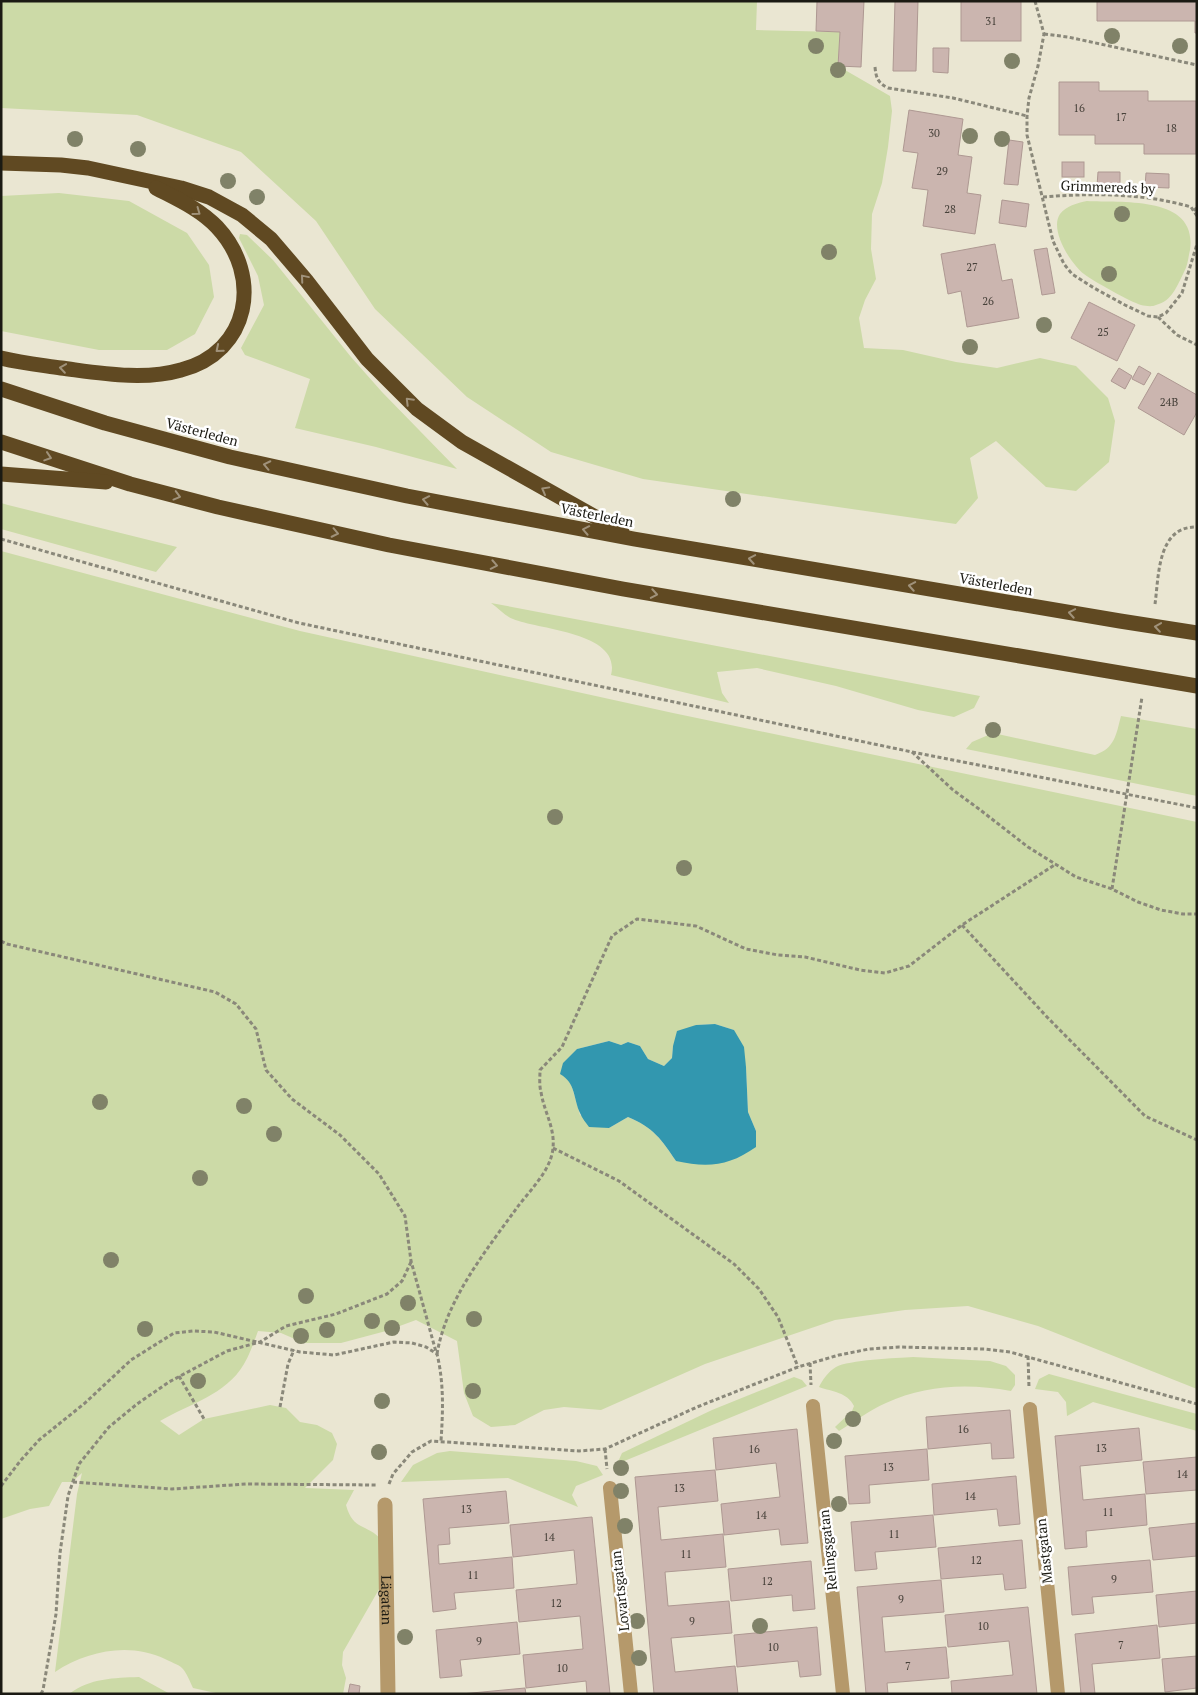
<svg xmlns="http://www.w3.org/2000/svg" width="1198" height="1695" font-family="'PT Serif',serif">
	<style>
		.green { fill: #ccdaa7; fill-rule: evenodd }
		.water { fill: #3297af }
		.building { fill: #cbb5af; stroke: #ae9892 }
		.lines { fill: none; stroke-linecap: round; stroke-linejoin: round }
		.path { stroke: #8a887a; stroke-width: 3; stroke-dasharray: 4 2.5; stroke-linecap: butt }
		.lane { stroke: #b5996b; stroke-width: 14 }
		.street { stroke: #b5996b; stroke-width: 15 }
		.highway { stroke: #604922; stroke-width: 15 }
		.tree { fill: #808268 }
		.oneway { stroke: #a0927a }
		.labels { text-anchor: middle; stroke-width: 5; stroke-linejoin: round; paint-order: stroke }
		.number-label { font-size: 11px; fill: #47413a }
		.street-label { font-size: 14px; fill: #1b1a13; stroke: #fff }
	</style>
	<rect width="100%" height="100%" fill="#eae6d2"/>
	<g class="green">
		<path d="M1,1h756l-1,29 84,2 -2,34 52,30 2,15 -4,36 -6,36 -10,31 -1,35 5,30 -11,21 -6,18 5,30 39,2 53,12 41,6 43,-10 36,8 32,32 7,23 -6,41 -33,29 -30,-4 -50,-46 -26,17 8,40 -22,26 -313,-45 -92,-27 -84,-55 -92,-88 -59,-88 -75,-69 -104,-37 -136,-7z"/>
		<path d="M59,193l70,8 58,32 22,32 5,32 -19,37 -28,16h-68l-98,-19v-135z"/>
		<path d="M1087,201c35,2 111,-6 103,49 -2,8 -2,15 -6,22 -7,14 -12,29 -28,33 -4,2 -10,1 -15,0 -10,-3 -48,-24 -57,-31 -13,-10 -35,-44 -24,-60 6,-8 17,-11 27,-13z"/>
		<path d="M240,234l7,1 26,25 78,97 31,35 75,77 -81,-22 -81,-19 15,-49 -65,-24 -4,-7 23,-43 -6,-29 -19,-38z"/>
		<path d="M1,503l7,2 169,42 -21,25 -155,-43z"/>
		<path d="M1,551l299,80 373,82 524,109v567l-159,-63 -70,-20 -63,4 -70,10 -130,44 -104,46 -37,-3 -20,3 -29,15 -24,2 -18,-11 -9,-23 -7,-52 -41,-21 -30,11 -45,12h-37l-23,-10 -23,-2c-4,11 -8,23 -14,33 -18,31 -55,40 -84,57l19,14 25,-16 66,-14 16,3 14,14 17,3 15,8 5,11 -4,16 -28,28 49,2 -8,15c7,25 18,18 34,33l2,46 -39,68 -1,13 4,13 -3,16h-123l-27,-6c-3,-6 -6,-15 -11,-20 -4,-4 -12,-6 -17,-9 -36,-17 -78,-8 -110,13l22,-178 5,-21 -10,9h-10l-13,24 -19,3 -29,10zM715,1024l19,6 12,37 2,45 8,19 -80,30c-14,-21 -23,-34 -48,-44l-19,11 -29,-13 -8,-28 -4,-9 9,-29 32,-8 12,4 7,-3 12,4 8,13 16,7 8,-8 1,-12 23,-21z"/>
		<path d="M491,603l489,93 -6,12 -20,9 -36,-7 -82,-24 -79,-18 -40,4 5,21 7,10 -118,-28c11,-43 -72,-45 -98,-56 -8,-3 -15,-11 -22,-16z"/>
		<path d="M1121,716l76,13v67l-231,-47 6,-7 21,-9 102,22c20,-7 21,-20 26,-39z"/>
		<path d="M913,1357l77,4 16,5 9,9v10l-4,6c-43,-8 -86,-6 -125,12 -16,7 -32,19 -47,28l-4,-4 17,-16 2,-5c-7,-14 -21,-14 -35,-19 4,-8 9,-15 17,-20 12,-7 61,-9 77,-10z"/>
		<path d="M1049,1374l148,40v17l-104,-29 -26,14 -1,-14 -8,-10 -23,-3 4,-10z"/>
		<path d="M794,1377l8,3 5,6 -190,78 5,-11 90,-43z"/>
		<path d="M450,1451l126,10 21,5 6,9 -27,11 -4,9 6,12 -70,-29 -107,4 12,-17 24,-12z"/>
		<path d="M139,1677l31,17h-101c21,-16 45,-16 70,-17z"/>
	</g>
	<path class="water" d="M715,1024l19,6 10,17 2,20 2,45 8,19v16c-27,19 -48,21 -80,14 -14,-21 -23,-34 -48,-44l-19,11 -20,-1c-3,-4 -7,-9 -9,-14 -7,-15 -4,-30 -20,-39l3,-11 14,-14 32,-8 12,4 7,-3 12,4 8,13 16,7 8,-8 1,-12 4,-15 19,-6z"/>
	<g class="building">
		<path d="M817,1h47l-3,66 -23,-1 2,-34 -24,-1z"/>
		<path d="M895,1h23l-2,70h-23z"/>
		<rect x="961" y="1" width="60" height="40"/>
		<path d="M1097,1h100v32h-2v-12h-98z"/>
		<path d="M933,48h16l-1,25 -15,-1z"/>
		<path d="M1059,82h40v9h49v10h48v53h-52v-10h-49v-9h-36z"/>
		<path d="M909,110l54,9 -5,36 14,2 -5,36 14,2 -6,39 -52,-8 5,-36 -16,-2 6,-35 -15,-2z"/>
		<path d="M1009,140l14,2 -5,43 -14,-1z"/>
		<rect x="1062" y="162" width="22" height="15"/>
		<path d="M1098,172h22v14h-23z"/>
		<path d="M1146,173l23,1v14l-24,-1z"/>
		<path d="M1002,200l27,4 -3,23 -27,-4z"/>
		<path d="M995,244l7,37 10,-2 7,39 -52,9 -6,-36 -13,3 -7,-40z"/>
		<path d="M1047,248l8,45 -13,2 -8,-45z"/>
		<path d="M1089,302l46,23 -18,36 -46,-23z"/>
		<path d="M1139,366l12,7 -7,12 -12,-6z"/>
		<path d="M1119,368l13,8 -7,13 -14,-8z"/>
		<path d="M1158,373l39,22v17l-13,23 -46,-27z"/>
		<path d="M1010,1410l4,48 -22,1 -1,-16 -63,6 -2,-32z"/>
		<path d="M1139,1428l3,32 -62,6 3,34 62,-6 2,31 -61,6 1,16 -22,2 -10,-113z"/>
		<path d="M797,1429l11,114 -27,2 -2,-16 -55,6 -3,-31 59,-7 -4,-34 -60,7 -3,-32z"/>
		<path d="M927,1449l2,31 -60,5 1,18 -21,1 -4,-48z"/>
		<path d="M1197,1457v33l-51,4 -3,-32z"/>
		<path d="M715,1470l3,31 -60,6 3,33 62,-6 3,33 -61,5 3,34 61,-5 3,32 -61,5 4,34 60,-6 3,28h-84l-19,-217z"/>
		<path d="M1016,1476l4,48 -21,2 -2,-17 -63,6 -2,-31z"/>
		<path d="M506,1491l3,32 -60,5 1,16 -12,1 1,19 73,-7 2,31 -60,5 2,16 -23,3 -10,-113z"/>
		<path d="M933,1515l3,32 -61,5 2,17 -22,2 -4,-49z"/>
		<path d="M592,1517l18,177h-23l-1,-13 -60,7 -3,-33 60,-6 -3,-33 -61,6 -3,-32 61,-6 -3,-34 -61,7 -3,-32z"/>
		<path d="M1197,1523v33l-44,4 -4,-32z"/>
		<path d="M1022,1540l4,48 -21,2 -2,-16 -62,5 -3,-31z"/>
		<path d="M1150,1560l3,32 -61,5 2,16 -22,2 -4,-48z"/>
		<path d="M811,1561l4,48 -22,2 -1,-16 -61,6 -3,-32z"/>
		<path d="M941,1580l3,32 -62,5 3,35 61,-5 3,31 -62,5 1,11h-22l-9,-107z"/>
		<path d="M1197,1591v32l-38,4 -3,-32z"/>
		<path d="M1028,1607l9,87h-85l-1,-13 62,-6 -4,-34 -61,6 -3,-32z"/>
		<path d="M517,1622l3,32 -60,6 2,16 -22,2 -4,-48z"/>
		<path d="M1157,1625l3,33 -68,6 3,30h-14l-6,-60z"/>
		<path d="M817,1627l4,48 -21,2 -2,-16 -61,6 -3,-32z"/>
		<path d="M1197,1656v32l-32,4 -3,-33z"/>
		<path d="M350,1684l10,2 -1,8h-11z"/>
		<path d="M525,1688l1,6h-65z"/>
	</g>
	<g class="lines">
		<g class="path">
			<path d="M1035,1l9,33 -6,32 -9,32 -2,18v19l26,106 11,23 8,10 22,14 31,17 23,11 10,1 8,-4 16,-20 15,-49"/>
			<path d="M1044,34l24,3 129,28"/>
			<path d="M875,67c1,11 3,16 13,21l65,10 74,18"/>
			<path d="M1043,197c49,-4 101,-4 148,10l6,9"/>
			<path d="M1194,211l3,-4"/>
			<path d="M1158,317l19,18 20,10"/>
			<path d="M1,539l298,84 613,129 285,56"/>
			<path d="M1155,604c4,-28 2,-78 42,-77"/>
			<path d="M912,752l41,38 26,19 49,38 48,30 36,12 26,13 23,8 22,4h14"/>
			<path d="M1112,889l30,-192"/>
			<path d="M962,925l85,92 98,99 52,24"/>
			<path d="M1,941l6,3 208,48 21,12 20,25 10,41 26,29 48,36 39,39 26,42 6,45 25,91"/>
			<path d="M553,1148l66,33 115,83 25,25 19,28 20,50"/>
			<path d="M437,1354c9,-54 48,-102 79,-145 13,-18 35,-38 37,-61 2,-21 -9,-36 -12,-56 -2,-7 -1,-15 -1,-22l22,-23 50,-111 25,-17 59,7 50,23 32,6 27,2 55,13 25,3 24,-7 53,-41 94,-61"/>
			<path d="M1028,1356l1,32"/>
			<path d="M810,1363l1,22"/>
			<path d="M179,1376l25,43"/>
			<path d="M280,1407l8,-43 6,-14"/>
			<path d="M605,1449l2,20"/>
			<path d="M73,1482l99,7 74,-5 131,1"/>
			<path d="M389,1484l4,-10 19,-22 19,-11 148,10 26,-2 92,-42 101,-40 41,-12 30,-6 30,-2 86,2 25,3 187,52"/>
			<path d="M1,1486l20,-26 18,-20 46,-37 46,-43 43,-27 19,-2 21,1 86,20 34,3 60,-13 18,1 14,4 11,7c7,29 6,57 4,87"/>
			<path d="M41,1694l2,-4 13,-76 4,-61 8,-57 11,-32 30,-37 28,-23 32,-22 58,-31 33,-9 26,-16 50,-12 51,-20 15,-13 9,-19"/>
		</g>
		<g class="lane">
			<path d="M813,1406l30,288"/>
			<path d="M1030,1409l28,285"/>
			<path d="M610,1488l21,206"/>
		</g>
		<path class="street" id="s1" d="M385,1505l3,189"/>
		<g class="highway">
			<path d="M1,163l60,2 27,3 93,20 28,9 33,18 29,24 35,41 61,79 50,50 45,33 160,90"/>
			<path d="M1,358c20,5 40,7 60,10 39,5 82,13 120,2 69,-18 82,-94 36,-143 -17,-18 -40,-28 -61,-39"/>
			<path d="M1,389l104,34 125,34 177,39 227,43 486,82 77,12"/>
			<path d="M1,442l129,42 88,23 171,38 234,44 574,97"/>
			<path d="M1,474l105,8"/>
		</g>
	</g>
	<g class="tree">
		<circle cx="1112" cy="36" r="8"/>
		<circle cx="816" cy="46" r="8"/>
		<circle cx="1180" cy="46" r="8"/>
		<circle cx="1012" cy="61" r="8"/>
		<circle cx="838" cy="70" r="8"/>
		<circle cx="970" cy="136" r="8"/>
		<circle cx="75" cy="139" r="8"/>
		<circle cx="1002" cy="139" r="8"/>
		<circle cx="138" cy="149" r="8"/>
		<circle cx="228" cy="181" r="8"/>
		<circle cx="257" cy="197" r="8"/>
		<circle cx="1122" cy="214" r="8"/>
		<circle cx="829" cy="252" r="8"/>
		<circle cx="1109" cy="274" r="8"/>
		<circle cx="1044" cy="325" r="8"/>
		<circle cx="970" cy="347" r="8"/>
		<circle cx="733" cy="499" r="8"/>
		<circle cx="993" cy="730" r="8"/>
		<circle cx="555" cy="817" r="8"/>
		<circle cx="684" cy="868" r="8"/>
		<circle cx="100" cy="1102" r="8"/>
		<circle cx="244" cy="1106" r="8"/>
		<circle cx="274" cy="1134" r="8"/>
		<circle cx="200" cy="1178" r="8"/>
		<circle cx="111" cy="1260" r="8"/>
		<circle cx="306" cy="1296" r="8"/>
		<circle cx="408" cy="1303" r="8"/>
		<circle cx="474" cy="1319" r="8"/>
		<circle cx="372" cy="1321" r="8"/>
		<circle cx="392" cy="1328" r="8"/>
		<circle cx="145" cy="1329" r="8"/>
		<circle cx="327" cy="1330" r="8"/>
		<circle cx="301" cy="1336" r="8"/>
		<circle cx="198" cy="1381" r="8"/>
		<circle cx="473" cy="1391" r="8"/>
		<circle cx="382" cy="1401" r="8"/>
		<circle cx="853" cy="1419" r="8"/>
		<circle cx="834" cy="1441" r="8"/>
		<circle cx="379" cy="1452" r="8"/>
		<circle cx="621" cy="1468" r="8"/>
		<circle cx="621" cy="1491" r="8"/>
		<circle cx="839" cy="1504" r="8"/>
		<circle cx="625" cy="1526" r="8"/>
		<circle cx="637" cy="1621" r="8"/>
		<circle cx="760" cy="1626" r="8"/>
		<circle cx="405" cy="1637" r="8"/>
		<circle cx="639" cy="1658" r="8"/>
	</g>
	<defs><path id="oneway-chevron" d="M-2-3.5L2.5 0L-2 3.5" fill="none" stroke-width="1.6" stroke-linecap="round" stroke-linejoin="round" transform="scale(1.25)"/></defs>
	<g class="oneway">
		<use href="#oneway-chevron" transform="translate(197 212) rotate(36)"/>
		<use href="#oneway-chevron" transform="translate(304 278) rotate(-130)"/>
		<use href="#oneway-chevron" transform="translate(219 349) rotate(140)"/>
		<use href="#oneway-chevron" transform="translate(63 368) rotate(-172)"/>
		<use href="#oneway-chevron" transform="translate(409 401) rotate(-135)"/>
		<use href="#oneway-chevron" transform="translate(48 457) rotate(18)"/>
		<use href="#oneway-chevron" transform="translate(267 465) rotate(-168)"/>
		<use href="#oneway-chevron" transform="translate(545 490) rotate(-151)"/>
		<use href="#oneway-chevron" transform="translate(177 496) rotate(15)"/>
		<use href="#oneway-chevron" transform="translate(426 500) rotate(-169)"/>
		<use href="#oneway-chevron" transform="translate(586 530) rotate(-169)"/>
		<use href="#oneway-chevron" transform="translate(335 533) rotate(12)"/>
		<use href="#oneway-chevron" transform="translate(752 559) rotate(-170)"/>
		<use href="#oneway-chevron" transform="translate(494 565) rotate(11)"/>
		<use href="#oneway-chevron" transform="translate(912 586) rotate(-170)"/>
		<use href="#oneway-chevron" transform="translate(654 594) rotate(10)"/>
		<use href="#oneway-chevron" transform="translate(1072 613) rotate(-170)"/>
		<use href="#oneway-chevron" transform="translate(1158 627) rotate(-172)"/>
	</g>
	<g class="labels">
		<g class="number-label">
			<text x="991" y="25">31</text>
			<text x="1079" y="112">16</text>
			<text x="1121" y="121">17</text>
			<text x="1171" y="132">18</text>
			<text x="934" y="137">30</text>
			<text x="942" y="175">29</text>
			<text x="950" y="213">28</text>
			<text x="972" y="271">27</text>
			<text x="988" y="305">26</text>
			<text x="1103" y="336">25</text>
			<text x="1169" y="406">24B</text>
			<text x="963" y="1433">16</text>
			<text x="1101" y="1452">13</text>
			<text x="754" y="1453">16</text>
			<text x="888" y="1471">13</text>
			<text x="1182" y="1478">14</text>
			<text x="679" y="1492">13</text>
			<text x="970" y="1500">14</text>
			<text x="466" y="1513">13</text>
			<text x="1108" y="1516">11</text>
			<text x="761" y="1519">14</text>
			<text x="894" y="1538">11</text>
			<text x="549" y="1541">14</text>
			<text x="686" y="1558">11</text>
			<text x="976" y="1564">12</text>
			<text x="473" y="1579">11</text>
			<text x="1114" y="1583">9</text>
			<text x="767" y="1585">12</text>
			<text x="901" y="1603">9</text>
			<text x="556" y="1607">12</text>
			<text x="692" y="1625">9</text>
			<text x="983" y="1630">10</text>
			<text x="479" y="1645">9</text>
			<text x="1121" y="1649">7</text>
			<text x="773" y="1651">10</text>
			<text x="908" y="1670">7</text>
			<text x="562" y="1672">10</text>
		</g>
		<g class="street-label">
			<text transform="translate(1108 187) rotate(2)" y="5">Grimmereds by</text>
			<text transform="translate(202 432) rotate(15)" y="5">Västerleden</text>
			<text transform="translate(597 515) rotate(11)" y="5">Västerleden</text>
			<text transform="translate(996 584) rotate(10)" y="5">Västerleden</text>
			<text transform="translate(828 1550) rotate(-96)" y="5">Relingsgatan</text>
			<text transform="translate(1044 1551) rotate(-96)" y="5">Mastgatan</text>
			<text transform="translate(620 1591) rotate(-96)" y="5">Lovartsgatan</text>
			<text dy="5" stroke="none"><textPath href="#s1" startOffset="95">Lägatan</textPath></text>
		</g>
	</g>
	<rect width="1198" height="1695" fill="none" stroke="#1b1a13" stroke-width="5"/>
</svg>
